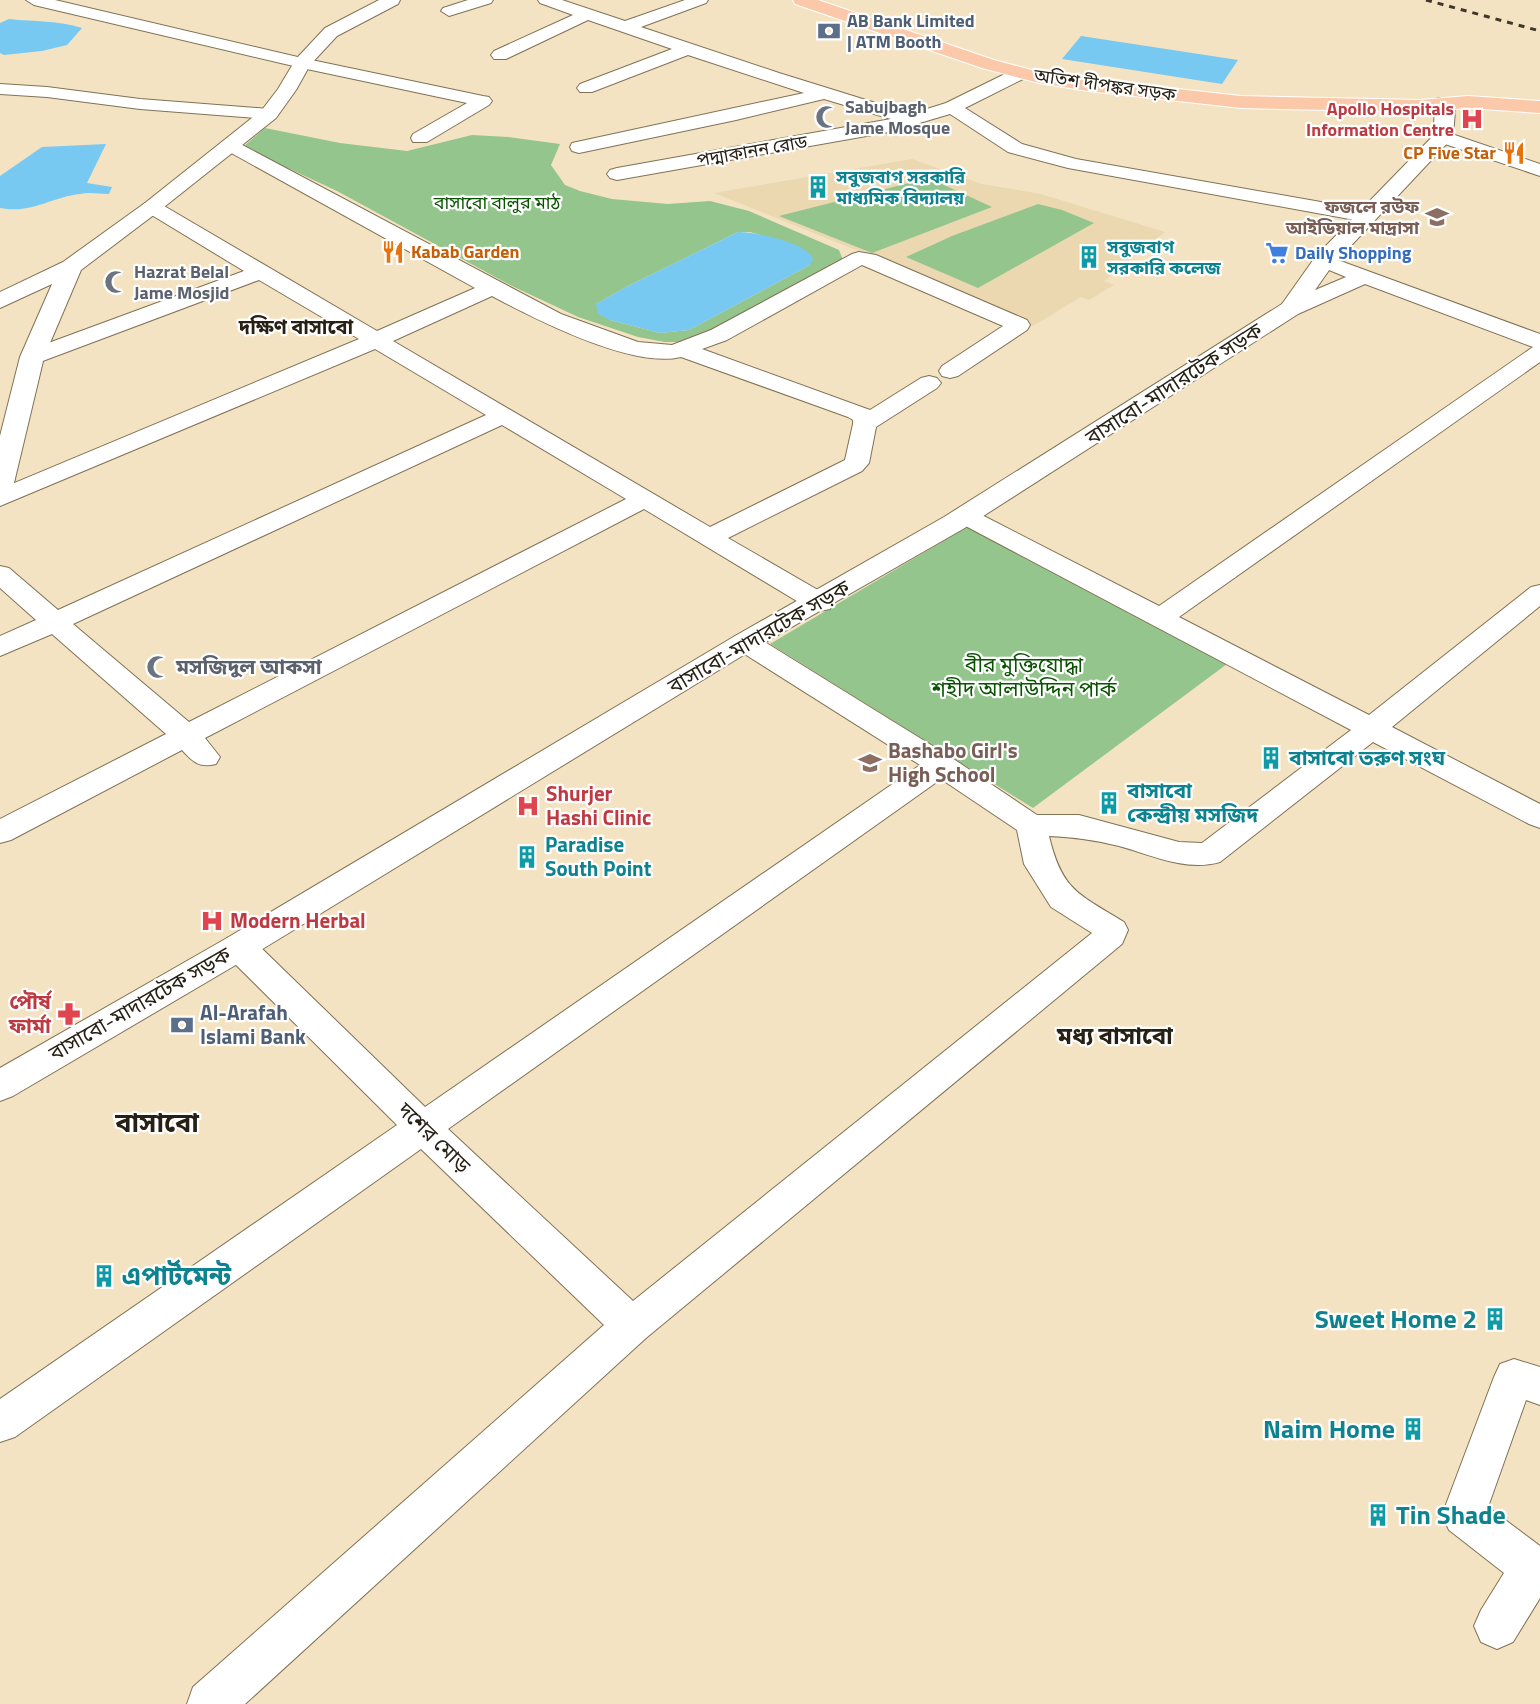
<svg xmlns="http://www.w3.org/2000/svg" width="1540" height="1704" font-family="'Titillium Web','Noto Sans Bengali',sans-serif">
	<style>
		.built { fill: #ebd8b0 }
		.green { fill: #94c58d; fill-rule: evenodd }
		.water { fill: #77c9f2 }
		.lines { fill: none; stroke-linecap: round; stroke-linejoin: round }
		.street-casing { stroke: #807255; stroke-width: 2 }
		.secondary-casing { stroke: #807255; stroke-width: 2 }
		.primary-casing { stroke: #fff; stroke-width: 2 }
		.street { fill: #fff; fill-rule: evenodd }
		.secondary { fill: #fff; fill-rule: evenodd }
		.primary { fill: #fbc8a9; fill-rule: evenodd }
		.rail { stroke: #3f382a; stroke-width: 3; stroke-dasharray: 6 6; stroke-linecap: butt }
		.labels { text-anchor: middle; stroke-width: 4.5; stroke-linejoin: round; paint-order: stroke }
		.far-service-label { font-size: 18px; font-weight: bold; fill: #4e5e75; stroke: #fff; text-anchor: start }
		.far-street-label { font-size: 18px; fill: #272115; stroke: #fff }
		.far-worship-label { font-size: 18px; font-weight: bold; fill: #5b616d; stroke: #fff; text-anchor: start }
		.far-health-label { font-size: 18px; font-weight: bold; fill: #be3a42; stroke: #fff; text-anchor: end }
		.far-food-label { font-size: 18px; font-weight: bold; fill: #c56008; stroke: #fff; text-anchor: end }
		.far-culture-label { font-size: 18px; font-weight: bold; fill: #0d838f; stroke: #fff; text-anchor: start }
		.far-park-label { font-size: 18px; fill: #085300; stroke: #fff }
		.far-education-label { font-size: 18px; font-weight: bold; fill: #785e54; stroke: #fff; text-anchor: end }
		.far-shop-label { font-size: 18px; font-weight: bold; fill: #366cbe; stroke: #fff; text-anchor: start }
		.far-quarter-label { font-size: 20px; font-weight: bold; fill: #272115; stroke: #fff }
		.street-label { font-size: 21px; fill: #272115; stroke: #fff }
		.park-label { font-size: 21px; fill: #085300; stroke: #fff }
		.worship-label { font-size: 21px; font-weight: bold; fill: #5b616d; stroke: #fff; text-anchor: start }
		.education-label { font-size: 21px; font-weight: bold; fill: #785e54; stroke: #fff; text-anchor: start }
		.culture-label { font-size: 21px; font-weight: bold; fill: #0d838f; stroke: #fff; text-anchor: start }
		.health-label { font-size: 21px; font-weight: bold; fill: #be3a42; stroke: #fff; text-anchor: start }
		.service-label { font-size: 21px; font-weight: bold; fill: #4e5e75; stroke: #fff; text-anchor: start }
		.quarter-label { font-size: 24px; font-weight: bold; fill: #272115; stroke: #fff }
		.near-culture-label { font-size: 26px; font-weight: bold; fill: #0d838f; stroke: #fff; text-anchor: start }
		.district-label { font-size: 27px; font-weight: bold; fill: #272115; stroke: #fff }
	</style>
	<rect width="100%" height="100%" fill="#f3e3c2"/>
	<path class="built" d="M912,159l70,25 59,10 124,38 -61,49 10,4 -25,15 -8,-3 -48,29 -145,-63 -174,-70z"/>
	<g class="green">
		<path d="M265,128l75,15 67,8 65,-16 36,2 52,7 -9,21 14,20 15,6 32,8 56,5 42,-3 39,10 90,39 4,10 -113,63 -45,19h-20l-27,-5 -60,-20 -66,-31 -175,-95 -94,-44zM738,232h12l35,10 25,23 -121,65 -29,3 -50,-13 -14,-16 32,-18z"/>
		<path d="M929,178l63,29 -120,46 -93,-37z"/>
		<path d="M1038,204l24,6 32,13 -116,65 -72,-31 46,-21z"/>
		<path d="M967,527l260,137 -194,144 -263,-164z"/>
	</g>
	<g class="water">
		<path d="M9,19c26,3 49,1 73,9l-15,17 -25,6 -38,4 -4,-2v-30z"/>
		<path d="M1081,36l157,24 -16,24 -160,-25z"/>
		<path d="M106,144l-19,39 25,4 -3,7c-10,0 -20,-2 -29,0 -29,3 -47,20 -80,14v-32l42,-29z"/>
		<path d="M738,232c16,0 69,10 75,27l-3,6 -121,65 -29,3 -50,-13 -12,-6 -2,-10 32,-18z"/>
	</g>
	<g class="lines">
		<g class="street-casing">
			<g id="street">
				<path d="M26,0h29l247,58 181,38 6,1 3,4 -3,4 -62,37h-14l-2,-4 2,-4 54,-31 -165,-35 -268,-63z"/>
				<path d="M468,0h25l-2,3 -42,13 -8,-5 2,-3z"/>
				<path d="M538,0h24l63,21 60,-21h23l-2,3 -65,24 138,46 132,41 35,-11 69,-34h12l3,4 -3,4 -62,31 57,36 54,15 290,51 7,2 3,4 -3,4 -7,2 -298,-54 -60,-16 -58,-38 -61,18 -272,48 -7,-2 -3,-4 3,-4 7,-2 274,-49 -67,-20 -88,21 -157,33 -7,-2 -2,-4 2,-4 232,-50 -116,-38 -96,37h-12l-3,-4 3,-4 92,-35 -84,-29 -82,39h-12l-3,-4 3,-4 79,-36 -33,-12z"/>
				<path d="M0,84l47,3 93,12 129,10 6,1 3,4 -3,4 -6,1 -129,-10 -93,-12 -47,-3z"/>
				<path d="M1443,131l97,33v12l-104,-35 -2,-4 2,-4z"/>
				<path d="M231,139l330,175 77,28 34,3 39,-15 141,-76 7,-2 17,3 151,65 3,5 -3,5 -69,46 -8,2 -8,-2 -3,-5 3,-5 61,-40 -141,-61 -135,75 -25,9 168,61 51,-32 8,-2 8,2 4,5 -4,5 -61,39 -7,36 -7,8 -134,67 102,59 4,6 -4,6 -10,2 -10,-2 -166,-100 -439,229 15,19 -4,7c-17,4 -23,-2 -34,-14l-171,90 -11,3v-24l166,-85 -114,-100 -52,22v-20l36,-16 -36,-32v-22l9,2 49,42 428,-195 -111,-66 -375,157v-17l359,-150 -100,-59 -219,82 -8,2 -8,-2 -3,-5 3,-5 220,-81 -99,-60 -3,-4 3,-4h14l218,128 98,-43 -251,-139 -2,-4 2,-4zM492,296c43,23 140,73 189,61l167,60 5,3v4l-8,36 -135,67 -317,-186zM502,425l124,74 -437,223 -116,-98z"/>
				<path d="M1324,255l216,79v28l-361,255 190,98 162,-128 9,-2v21l-148,121 148,77v24l-11,-4 -156,-82 -153,120c-34,10 -68,-7 -101,-16 -24,-6 -45,-9 -70,-10 13,55 30,58 75,86l4,8 -6,14 -476,394 -401,366h-58l6,-17 411,-362 -183,-176 -406,288 -15,5v-43l397,-274 -170,-169 -5,-9 5,-9 12,-3 12,3 174,169 495,-342 -185,-117 -4,-6 4,-6 10,-2 10,2 197,122 85,57h42l100,27 23,1 149,-113 -393,-208 -4,-5 4,-5 9,-3 9,3 183,94 374,-259 -168,-63 -67,30 -8,2 -8,-2 -3,-5 3,-5 64,-27 -29,-12 -3,-4 3,-4zM941,779l76,51 7,34 27,43 41,26 -459,368 -185,-172z"/>
				<path d="M1514,1359l26,8v38l-14,-5 -38,107 52,39v52l-27,44 -16,7 -16,-7 -7,-16 7,-16 23,-37 -55,-43 -7,-15 52,-138 6,-13z"/>
			</g>
		</g>
		<g class="secondary-casing">
			<g id="secondary">
				<path d="M379,0h21l-2,4 -61,32 -27,29 -14,25 -20,28 -117,93 -78,59 -37,87 -31,130 -4,6 -9,2v-59l20,-79 32,-73 -52,24v-16l63,-30 82,-59 117,-93 16,-21 18,-30 29,-31z"/>
				<path d="M1439,98l7,2 9,10 -2,27 -121,129 -34,48 -335,215 -208,119 -504,308 -238,140 -13,5v-33l227,-130 508,-302 209,-119 338,-213 34,-48 117,-120 2,-25 -5,-7 2,-4z"/>
			</g>
		</g>
		<g class="primary-casing">
			<path id="primary" d="M793,0h25l176,60 45,12 49,7 153,17 179,4 48,-4 72,5v12l-72,-5 -48,4 -179,-4 -153,-17 -49,-8 -57,-15 -187,-64z"/>
		</g>
		<use href="#street" class="street"/>
		<use href="#secondary" class="secondary"/>
		<use href="#primary" class="primary"/>
		<path class="rail" d="M1426,0l114,31"/>
	</g>
	<defs>
		<g id="bank-bare" transform="scale(1.8)"><path d="M-6-4H6V4H-6ZM0-2.3a2.3 2.3 0 1 0 0 4.6a2.3 2.3 0 1 0 0-4.6Z" fill="#5c6f8a" stroke="#fff" stroke-width="2.5" paint-order="stroke"/></g>
		<g id="mosque-bare" transform="scale(1.8)"><path d="M3.5-4.9A6 6 0 1 0 3.5 4.9A5 5 0 1 1 3.5-4.9Z" fill="#6b7280" stroke="#fff" stroke-width="2.5" paint-order="stroke"/></g>
		<g id="hospital-bare" transform="scale(1.8)"><path d="M-5-5h3v3.5h4V-5h3V5h-3V1.5h-4V5h-3Z" fill="#e0444e" stroke="#fff" stroke-width="2.5" paint-order="stroke"/></g>
		<g id="restaurant-bare" transform="scale(1.8)"><path d="M-5-6h1v4h1v-4h1v4h1v-4h1v5L-1.5 .5V6h-2V.5L-5-1ZM5-6V6H3V1.5H1.5Q1.5-4 5-6Z" fill="#e8710a" stroke="#fff" stroke-width="2.5" paint-order="stroke"/></g>
		<g id="building-bare" transform="scale(1.8)"><path d="M-4-6H4V6H1V3H-1V6H-4ZM-2.5-4.3h1.7v1.8h-1.7ZM.8-4.3h1.7v1.8H.8ZM-2.5-1h1.7V.8h-1.7ZM.8-1h1.7V.8H.8Z" fill="#0f9aa8" stroke="#fff" stroke-width="2.5" paint-order="stroke"/></g>
		<g id="school-bare" transform="scale(1.8)"><path d="M0-5L7-2L0 1L-7-2ZM-4 1L0 2.5L4 1V4Q0 6-4 4Z" fill="#8d6e63" stroke="#fff" stroke-width="2.5" paint-order="stroke"/></g>
		<g id="supermarket-bare" transform="scale(1.8)"><path d="M-6-5.5h2.5l.6 2H6L4.5 2H-2.5L-4.4-4H-6ZM-1.5 3.2a1.3 1.3 0 1 0 .1 0ZM3 3.2a1.3 1.3 0 1 0 .1 0Z" fill="#3f7fe0" stroke="#fff" stroke-width="2.5" paint-order="stroke"/></g>
		<g id="pharmacy-bare" transform="scale(1.8)"><path d="M-2-6h4v4h4v4h-4v4h-4v-4h-4v-4h4Z" fill="#e0444e" stroke="#fff" stroke-width="2.5" paint-order="stroke"/></g>
	</defs>
	<g fill-rule="evenodd">
		<use href="#bank-bare" x="829" y="31"/>
		<use href="#mosque-bare" x="827" y="117"/>
		<use href="#hospital-bare" x="1472" y="119"/>
		<use href="#restaurant-bare" x="1514" y="153"/>
		<use href="#building-bare" x="818" y="187"/>
		<use href="#school-bare" x="1437" y="217"/>
		<use href="#restaurant-bare" x="393" y="252"/>
		<use href="#supermarket-bare" x="1277" y="253"/>
		<use href="#building-bare" x="1089" y="257"/>
		<use href="#mosque-bare" x="116" y="282"/>
		<use href="#mosque-bare" x="158" y="667"/>
		<use href="#building-bare" x="1271" y="758"/>
		<use href="#school-bare" x="870" y="763"/>
		<use href="#building-bare" x="1109" y="803"/>
		<use href="#hospital-bare" x="528" y="806"/>
		<use href="#building-bare" x="527" y="857"/>
		<use href="#hospital-bare" x="212" y="921"/>
		<use href="#pharmacy-bare" x="69" y="1014"/>
		<use href="#bank-bare" x="182" y="1025"/>
		<use href="#building-bare" x="104" y="1276"/>
		<use href="#building-bare" x="1495" y="1319"/>
		<use href="#building-bare" x="1413" y="1429"/>
		<use href="#building-bare" x="1378" y="1515"/>
	</g>
	<g class="labels">
		<g class="far-service-label">
			<text x="847" y="27">AB Bank Limited<tspan x="847" dy="21">| ATM Booth</tspan></text>
		</g>
		<g class="far-street-label">
			<text transform="translate(1105 85) rotate(8)" y="6">অতিশ দীপঙ্কর সড়ক</text>
			<text transform="translate(752 151) rotate(-10)" y="6">পদ্মাকানন রোড</text>
		</g>
		<g class="far-worship-label">
			<text x="845" y="113">Sabujbagh<tspan x="845" dy="21">Jame Mosque</tspan></text>
			<text x="134" y="278">Hazrat Belal<tspan x="134" dy="21">Jame Mosjid</tspan></text>
		</g>
		<g class="far-health-label">
			<text x="1454" y="115">Apollo Hospitals<tspan x="1454" dy="21">Information Centre</tspan></text>
		</g>
		<g class="far-food-label">
			<text x="1496" y="159">CP Five Star</text>
			<text x="411" y="258" text-anchor="start">Kabab Garden</text>
		</g>
		<g class="far-culture-label">
			<text x="836" y="183">সবুজবাগ সরকারি<tspan x="836" dy="21">মাধ্যমিক বিদ্যালয়</tspan></text>
			<text x="1107" y="253">সবুজবাগ<tspan x="1107" dy="21">সরকারি কলেজ</tspan></text>
		</g>
		<g class="far-park-label">
			<text x="497" y="209">বাসাবো বালুর মাঠ</text>
		</g>
		<g class="far-education-label">
			<text x="1419" y="213">ফজলে রউফ<tspan x="1419" dy="21">আইডিয়াল মাদ্রাসা</tspan></text>
		</g>
		<g class="far-shop-label">
			<text x="1295" y="259">Daily Shopping</text>
		</g>
		<g class="far-quarter-label">
			<text x="296" y="334">দক্ষিণ বাসাবো</text>
		</g>
		<g class="street-label">
			<text transform="translate(1174 384) rotate(-33)" y="7">বাসাবো-মাদারটেক সড়ক</text>
			<text transform="translate(759 637) rotate(-30)" y="7">বাসাবো-মাদারটেক সড়ক</text>
			<text transform="translate(140 1004) rotate(-30)" y="7">বাসাবো-মাদারটেক সড়ক</text>
			<text transform="translate(434 1138) rotate(44)" y="7">দশের মোড়</text>
		</g>
		<g class="park-label">
			<text x="1024" y="672">বীর মুক্তিযোদ্ধা<tspan x="1024" dy="24">শহীদ আলাউদ্দিন পার্ক</tspan></text>
		</g>
		<g class="worship-label">
			<text x="176" y="674">মসজিদুল আকসা</text>
		</g>
		<g class="education-label">
			<text x="888" y="758">Bashabo Girl's<tspan x="888" dy="24">High School</tspan></text>
		</g>
		<g class="culture-label">
			<text x="1289" y="765">বাসাবো তরুণ সংঘ</text>
			<text x="1127" y="798">বাসাবো<tspan x="1127" dy="24">কেন্দ্রীয় মসজিদ</tspan></text>
			<text x="545" y="852">Paradise<tspan x="545" dy="24">South Point</tspan></text>
		</g>
		<g class="health-label">
			<text x="546" y="801">Shurjer<tspan x="546" dy="24">Hashi Clinic</tspan></text>
			<text x="230" y="928">Modern Herbal</text>
			<text x="51" y="1009" text-anchor="end">পৌর্ষ<tspan x="51" dy="24">ফার্মা</tspan></text>
		</g>
		<g class="service-label">
			<text x="200" y="1020">Al-Arafah<tspan x="200" dy="24">Islami Bank</tspan></text>
		</g>
		<g class="quarter-label">
			<text x="1115" y="1044">মধ্য বাসাবো</text>
		</g>
		<g class="near-culture-label">
			<text x="122" y="1285">এপার্টমেন্ট</text>
			<text x="1477" y="1328" text-anchor="end">Sweet Home 2</text>
			<text x="1395" y="1438" text-anchor="end">Naim Home</text>
			<text x="1396" y="1524">Tin Shade</text>
		</g>
		<g class="district-label">
			<text x="157" y="1132">বাসাবো</text>
		</g>
	</g>
</svg>
